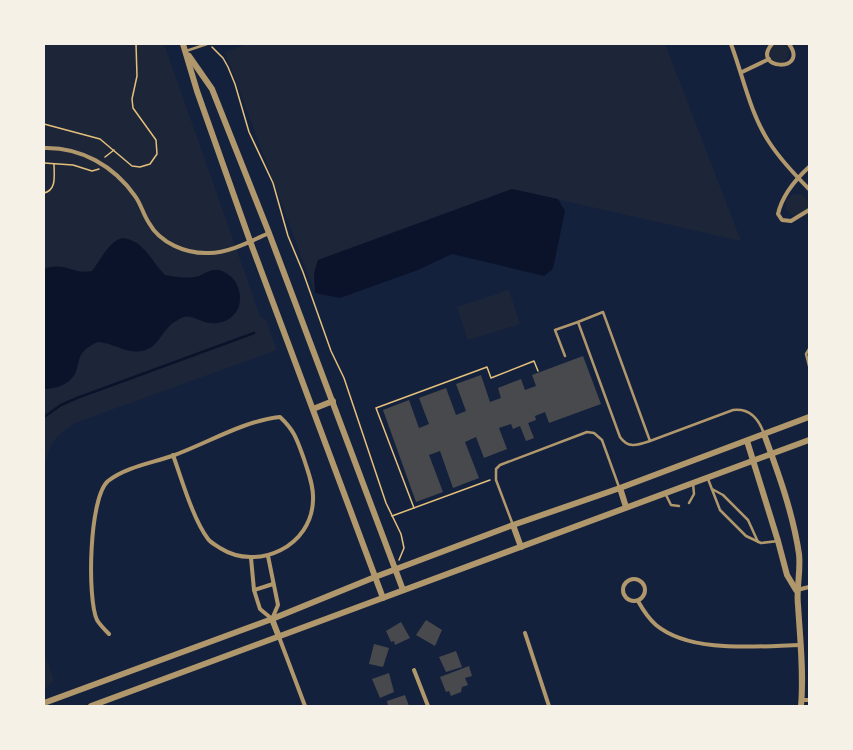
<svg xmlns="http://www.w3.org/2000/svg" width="853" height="750" font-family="'Exo 2',sans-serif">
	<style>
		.green { fill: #1d2539 }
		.water { fill: #0b132b }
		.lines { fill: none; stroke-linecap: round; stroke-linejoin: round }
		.stream { stroke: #0b132b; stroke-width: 2.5 }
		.building { fill: #48494c }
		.path { stroke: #e5c07b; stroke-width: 1.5 }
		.service { stroke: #b1986c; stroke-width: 2.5 }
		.minor { stroke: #b1986c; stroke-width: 4 }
		.tertiary { stroke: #b1986c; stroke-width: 6 }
	</style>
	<rect width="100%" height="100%" fill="#14213d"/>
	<g class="green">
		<circle cx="779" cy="53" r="10"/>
		<path d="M44,44h120l96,272 6,4 11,30 -202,73c-19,12 -26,21 -31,44z"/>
		<path d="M247,44h418l76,197 -229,-52 -194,71 -4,13 1,20 -90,-241z"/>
		<circle cx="797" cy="205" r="11"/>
		<path d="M509,290l11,34 -52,16 -11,-33z"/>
		<path d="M44,653l10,27 -10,10z"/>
	</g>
	<g class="water">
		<path d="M512,189l46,10 7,12 -12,58 -9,7 -92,-22 -34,16 -78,28 -25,-5 -1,-20 4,-13z"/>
		<path d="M122,238c22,2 29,23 43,37 11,2 23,4 34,1 7,-3 12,-7 20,-6 7,2 13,6 17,13 4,7 5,14 3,23 -4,12 -17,19 -29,17 -7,0 -14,-6 -21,-6 -3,-1 -9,1 -11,3 -16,7 -18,28 -36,31 -16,3 -28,-8 -44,-9 -5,2 -12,6 -16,11 -4,6 -4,15 -7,21 -6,11 -20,15 -31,15v-120c22,-8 29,6 48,2 9,-11 16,-29 30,-33z"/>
	</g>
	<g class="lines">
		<path class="stream" d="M44,417l17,-12 16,-7 177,-65"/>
	</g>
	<g class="building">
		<path d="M583,356l18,48 -52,19 -4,-11 -10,4 1,4 -8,3 6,15 -8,3 -6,-15 -7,3 -2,-5 -12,4 8,21 -23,9 -8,-21 -11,5 14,36 -26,10 -13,-37 -11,4 14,37 -27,10 -33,-92 26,-10 10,28 10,-4 -10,-26 27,-10 10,27 10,-4 -10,-27 25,-9 9,27 11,-4 -3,-10 23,-9 4,11 11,-4 -4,-11z"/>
		<path d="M426,620l16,10 -7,16 -19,-11z"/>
		<path d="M401,622l9,16 -15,7 -1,-4 -3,1 -5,-11z"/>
		<path d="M374,644l15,4 -6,19 -14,-3z"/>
		<path d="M456,651l6,16 -16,5 -7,-15z"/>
		<path d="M469,666l3,10 -7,2 3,7 -6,2 -1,5 -10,4 -2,-5 -3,1 -6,-15z"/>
		<path d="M389,673l5,19 -14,6 -8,-19z"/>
		<path d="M405,695l4,11h-21l-1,-5z"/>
	</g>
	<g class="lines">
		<g class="path">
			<path d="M212,47l11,11 5,9 7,17 14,48 24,51 15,53 15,36 28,79 13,27 42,125 15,31 3,14 -5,12"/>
			<path d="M44,124l56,15 32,27 8,1 10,-3 7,-10 -1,-14 -23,-32 -1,-9 5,-23 -1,-32"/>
			<path d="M105,157l9,-7"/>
			<path d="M44,163l29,2 19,6 7,-2"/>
			<path d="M44,193c13,-3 10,-18 10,-29"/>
			<path d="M414,508l-38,-100 111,-41 4,11 43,-17 4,10"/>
			<path d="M392,516l98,-36"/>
		</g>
		<g class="service">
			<path d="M186,51l21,-7"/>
			<path d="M809,349l-3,5 3,12"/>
			<path d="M565,356l-10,-26 23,-8"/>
			<path d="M650,441l-47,-129 -25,10 42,115c8,12 18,8 30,4l83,-31c17,-2 26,9 31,24"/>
			<path d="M708,479l12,31 26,26 15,7 17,-2"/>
			<path d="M712,489l11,6 25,25 10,22"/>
			<path d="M666,495l5,10 8,1"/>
			<path d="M689,503l5,-9 -1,-11"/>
			<path d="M513,525l-17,-45v-11l4,-4 87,-33 7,1 8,7 17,47"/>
		</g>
		<g class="minor">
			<path d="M731,44c12,32 19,69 38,98 11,17 25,32 40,47"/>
			<path d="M772,44c-22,26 38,29 17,0"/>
			<path d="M742,72l27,-13"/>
			<path d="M44,148c37,-1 70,18 91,48 6,8 8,18 14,27 11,20 37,31 60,30 20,0 42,-12 60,-20"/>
			<path d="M809,167c-13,12 -27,29 -31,47l4,6 9,1 18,-11"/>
			<path d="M251,558l3,32 6,19 12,10 6,-14 -10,-49"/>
			<circle cx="634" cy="590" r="11"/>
			<path d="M254,590l19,-6"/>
			<path d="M797,590l12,-3"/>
			<path d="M638,601c5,9 10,17 18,24 35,29 102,21 145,20"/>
			<path d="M525,633l24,73"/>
			<path d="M109,634c-4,-4 -9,-9 -12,-14 -10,-21 -8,-123 11,-139 18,-14 44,-18 64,-25 36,-13 71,-35 108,-39 15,14 17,23 24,42 4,13 10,27 9,41 -1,46 -55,72 -93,48 -4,-3 -9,-5 -12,-9 -15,-20 -26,-59 -35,-84"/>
			<path d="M279,637l26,69"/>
			<path d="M414,670l14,36"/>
			<path d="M801,700h8"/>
		</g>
		<g class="tertiary">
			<path d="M183,44l14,47 53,150 133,357"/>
			<path d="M189,56l23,33 57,144 134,357"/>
			<path d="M313,409l20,-8"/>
			<path d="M764,434c14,38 29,79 35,120 2,18 -3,34 -1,51 2,33 6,68 3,101"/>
			<path d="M747,441l31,100 9,34 9,15"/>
			<path d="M620,488l6,19"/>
			<path d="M513,525l8,22"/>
			<path d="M272,619l7,18"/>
			<path d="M44,703l228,-84 103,-42 138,-52 107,-37 189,-71"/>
			<path d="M91,706l718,-266"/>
		</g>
	</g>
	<rect width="853" height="750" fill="none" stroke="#f6f1e7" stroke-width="90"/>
</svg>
